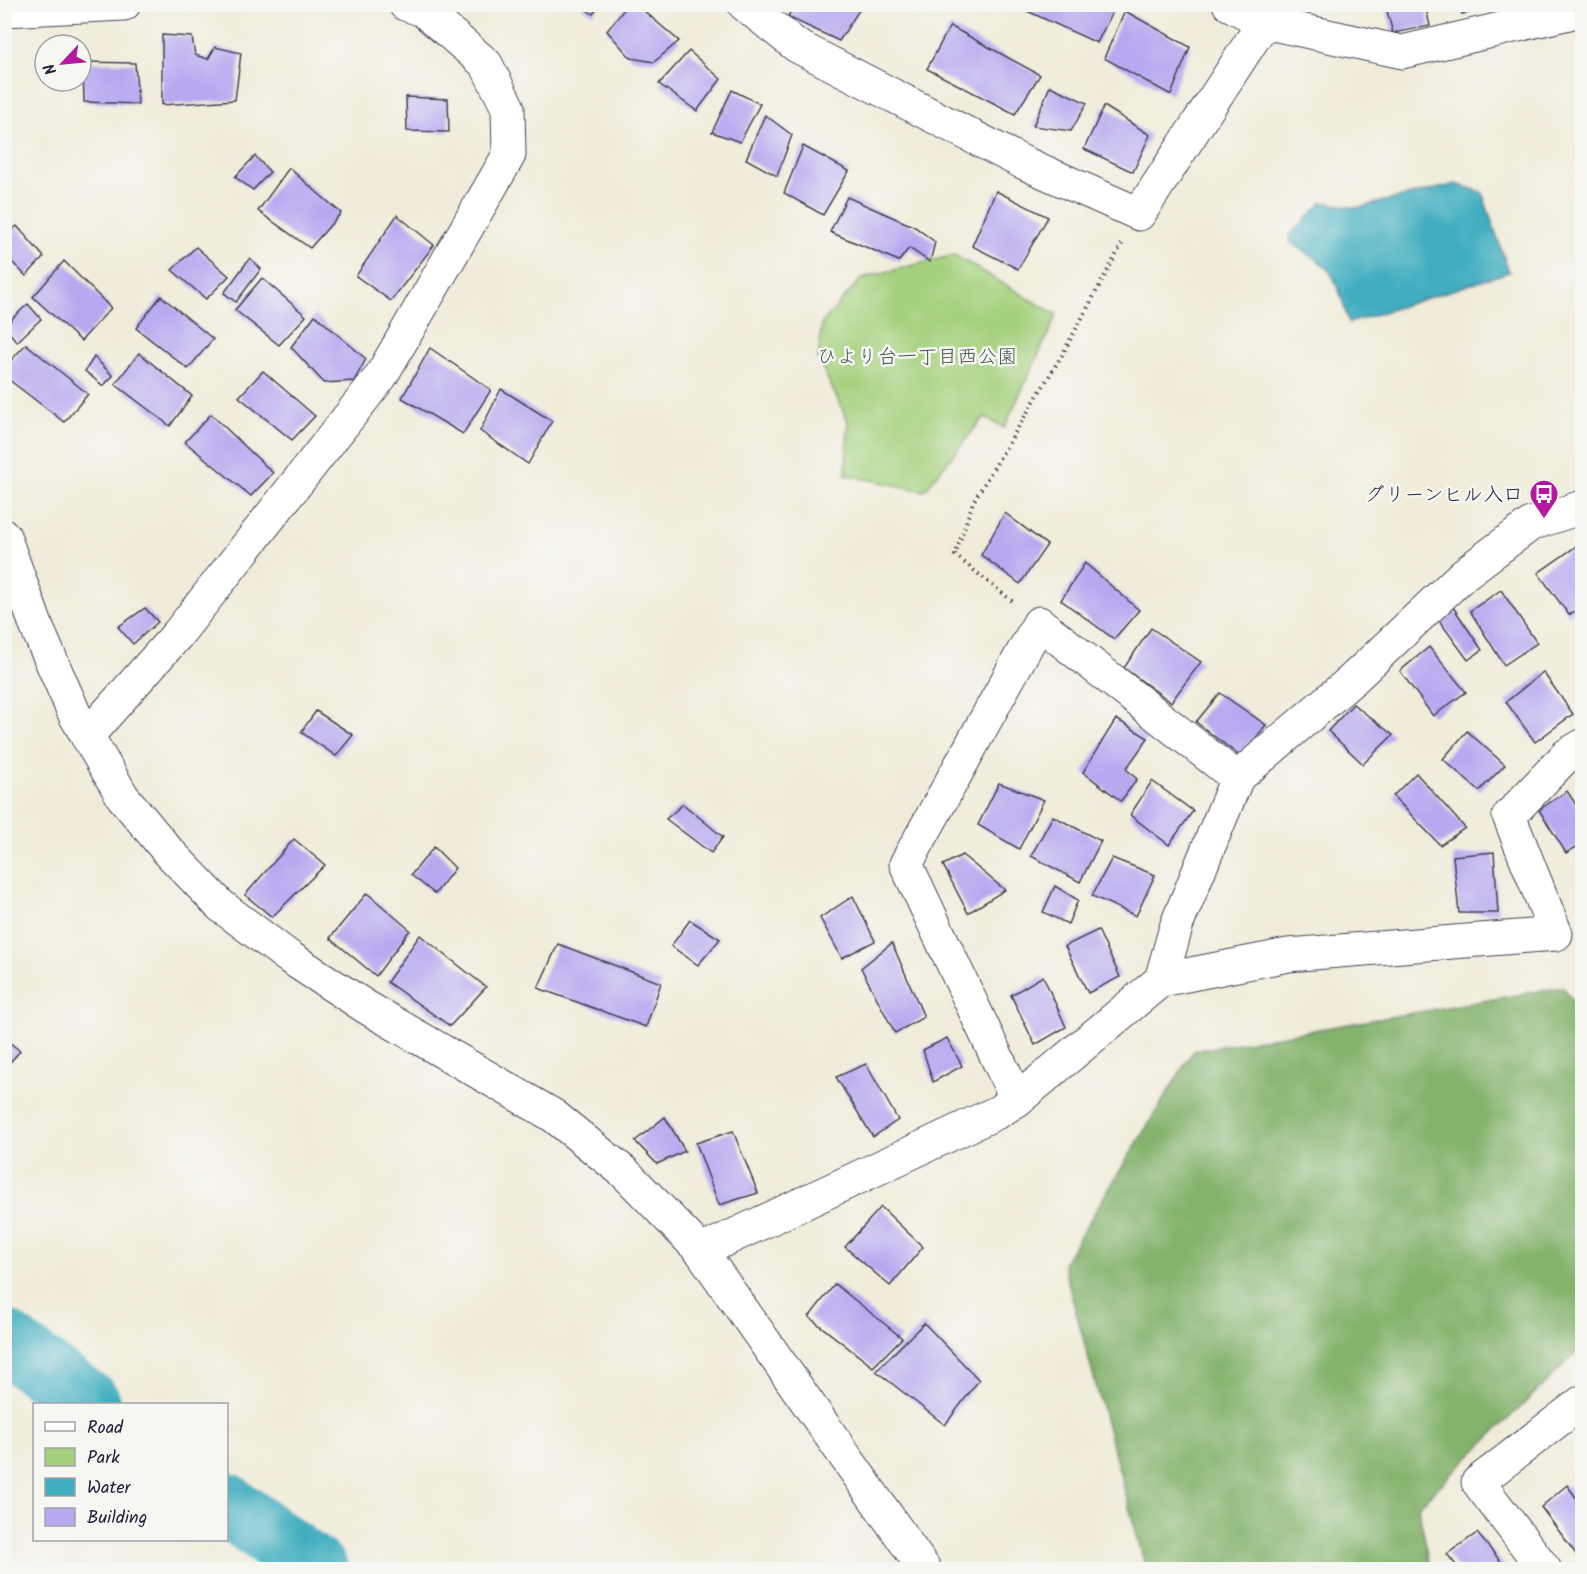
<svg xmlns="http://www.w3.org/2000/svg" width="1587" height="1574" font-family="Kalam,'Klee One',sans-serif">
	<style>
		.green { fill: #a5d17e; stroke: #647a5c; stroke-width: 1.5 }
		.forest { fill: #84b36d; stroke: #536a54; stroke-width: 1.5 }
		.water { fill: #41adc0; stroke: #32687e; stroke-width: 1.5 }
		.lines { fill: none; stroke-linecap: round; stroke-linejoin: round }
		.river { stroke: #41adc0; stroke-width: 63 }
		.building { fill: #b7a8f0 }
		.minor-casing { stroke: #414053; stroke-width: 35 }
		.tertiary-casing { stroke: #414053; stroke-width: 35 }
		.path { stroke: #414053; stroke-width: 4; stroke-dasharray: 1.5 4.5; stroke-linecap: butt }
		.minor { stroke: #fff; stroke-width: 33 }
		.tertiary { stroke: #fff; stroke-width: 33 }
		.labels { text-anchor: middle; stroke-width: 5; stroke-linejoin: round; paint-order: stroke }
		.park-label { font-size: 20px; fill: #49574f; stroke: #f6f6f2 }
		.poi-label { font-size: 20px; fill: #22223b; stroke: #f6f6f2; text-anchor: end }
	</style>
	<rect width="100%" height="100%" fill="#f6f6f2"/>
	<filter id="ink" filterUnits="userSpaceOnUse"><feTurbulence type="fractalNoise" baseFrequency=".0167" numOctaves="2"/><feDisplacementMap in="SourceGraphic" scale="12" xChannelSelector="R" yChannelSelector="G"/><feConvolveMatrix kernelMatrix="1 2 1 2 8 2 1 2 1" color-interpolation-filters="sRGB"/></filter>
	<filter id="wash" filterUnits="userSpaceOnUse"><feTurbulence type="fractalNoise" baseFrequency=".008" numOctaves="4" result="noise"/><feDisplacementMap in="SourceGraphic" scale="24" xChannelSelector="R" yChannelSelector="G"/><feGaussianBlur stdDeviation="1.35" result="paint"/><feColorMatrix in="noise" values="0 0 0 0 0 0 0 0 0 0 0 0 0 0 0 0 0 1.4 0 .05"/><feComposite in="paint" operator="in"/></filter>
	<g filter="url(#wash)">
		<rect width="100%" height="100%" fill="#f1ecda"/>
		<path class="green" d="M954,255l103,60 -53,113 -20,-11 -60,74 -78,-16 2,-54 -30,-62 4,-36 40,-45z"/>
		<path class="forest" d="M1563,987l19,27v333l-164,160 13,62h-285l-83,-305 130,-213z"/>
		<path class="water" d="M1456,184l26,8 27,80 -160,51c-15,-48 -12,-54 -58,-80l-2,-7 34,-34 33,6z"/>
		<g class="lines">
			<g class="river">
				<path d="M4,1341l86,63"/>
				<path d="M226,1504l91,66"/>
			</g>
		</g>
		<g id="blocks">
			<g class="building">
				<path d="M578,4h23l-8,10z"/>
				<path d="M628,4h8l43,37 -25,21 -23,-4 -24,-27z"/>
				<path d="M794,4h69l-24,37 -51,-24z"/>
				<path d="M1012,4h104l-19,39z"/>
				<path d="M1385,4h40l5,22 -37,7z"/>
				<path d="M1461,4h42v1l-41,9z"/>
				<path d="M1125,11l65,36 -19,48 -67,-37z"/>
				<path d="M950,26l90,49 -25,39 -88,-45z"/>
				<path d="M162,35l30,2 3,18 13,4 7,-12 26,6 -6,47 -73,5z"/>
				<path d="M689,51l32,28 -24,32 -38,-27z"/>
				<path d="M83,62l52,1 3,41 -54,-2z"/>
				<path d="M1050,86l37,17 -16,28 -38,-5z"/>
				<path d="M732,90l28,14 -20,38 -28,-10z"/>
				<path d="M406,97l42,2 1,33 -42,-1z"/>
				<path d="M1104,106l46,29 -17,37 -49,-23z"/>
				<path d="M765,115l27,20 -15,41 -31,-17z"/>
				<path d="M803,146l46,25 -26,44 -39,-22z"/>
				<path d="M255,156l15,16 -17,18 -18,-13z"/>
				<path d="M289,168l52,45 -31,35 -52,-37z"/>
				<path d="M996,191l52,26 -30,52 -46,-23z"/>
				<path d="M847,197l68,30 20,15 -5,20 -21,-14 -10,13 -69,-29z"/>
				<path d="M397,215l37,30 -43,56 -35,-25z"/>
				<path d="M17,226l27,31 -18,19 -22,-22v-17z"/>
				<path d="M196,247l33,29 -23,23 -34,-29z"/>
				<path d="M250,258l11,11 -25,33 -12,-9z"/>
				<path d="M64,261l47,47 -30,33 -48,-44z"/>
				<path d="M262,278l44,38 -27,29 -44,-35z"/>
				<path d="M161,296l52,43 -25,30 -52,-41z"/>
				<path d="M28,304l13,15 -24,23 -13,-16z"/>
				<path d="M315,315l51,44 -12,22 -30,2 -33,-36z"/>
				<path d="M26,344l62,50 -24,28 -60,-46v-8z"/>
				<path d="M430,348l61,42 -28,44 -61,-36z"/>
				<path d="M139,353l53,43 -22,30 -55,-42z"/>
				<path d="M94,357l19,19 -10,10 -18,-15z"/>
				<path d="M263,371l52,45 -23,24 -53,-43z"/>
				<path d="M501,389l51,32 -24,43 -48,-33z"/>
				<path d="M211,414l62,59 -22,23 -66,-54z"/>
				<path d="M1005,513l42,32 -27,39 -39,-29z"/>
				<path d="M1581,543l1,63 -13,9 -31,-42z"/>
				<path d="M1085,563l54,47 -25,29 -53,-39z"/>
				<path d="M1501,590l36,53 -33,22 -34,-54z"/>
				<path d="M1453,607l29,43 -14,10 -30,-41z"/>
				<path d="M145,608l13,14 -25,22 -15,-17z"/>
				<path d="M1151,628l50,34 -30,40 -47,-34z"/>
				<path d="M1429,647l37,45 -33,24 -33,-45z"/>
				<path d="M1543,672l30,42 -38,28 -29,-40z"/>
				<path d="M1220,693l46,32 -25,32 -45,-35z"/>
				<path d="M1353,704l40,31 -30,29 -35,-33z"/>
				<path d="M316,711l37,24 -17,21 -35,-24z"/>
				<path d="M1116,719l32,19 -22,31 11,10 -16,22 -38,-29z"/>
				<path d="M1467,731l38,34 -26,26 -36,-32z"/>
				<path d="M1416,773l49,55 -25,17 -47,-49z"/>
				<path d="M1152,781l41,30 -24,34 -39,-30z"/>
				<path d="M999,783l45,17 -25,49 -41,-24z"/>
				<path d="M1567,791l15,23v30l-16,9 -27,-43z"/>
				<path d="M683,804l40,33 -12,16 -45,-34z"/>
				<path d="M1053,816l48,25 -21,41 -49,-26z"/>
				<path d="M294,839l31,26 -53,52 -27,-22z"/>
				<path d="M434,847l21,21 -20,26 -24,-19z"/>
				<path d="M1494,852l4,61h-39l-6,-57z"/>
				<path d="M962,855l43,35 -37,23 -25,-48z"/>
				<path d="M1112,858l43,17 -19,41 -44,-20z"/>
				<path d="M1055,886l23,14 -10,24 -25,-12z"/>
				<path d="M367,893l43,37 -34,46 -46,-38z"/>
				<path d="M853,896l22,45 -33,17 -22,-40z"/>
				<path d="M690,920l30,19 -22,26 -27,-19z"/>
				<path d="M1098,930l22,47 -32,16 -23,-47z"/>
				<path d="M420,935l66,52 -36,39 -63,-44z"/>
				<path d="M892,943l32,74 -29,16 -34,-65z"/>
				<path d="M558,944l103,39 -15,44 -108,-39z"/>
				<path d="M1043,976l23,51 -31,18 -24,-50z"/>
				<path d="M4,1038l16,13 -16,18z"/>
				<path d="M947,1038l15,28 -29,16 -10,-32z"/>
				<path d="M866,1064l32,56 -25,17 -37,-60z"/>
				<path d="M665,1117l20,34 -28,13 -22,-23z"/>
				<path d="M733,1131l25,62 -39,12 -23,-62z"/>
				<path d="M881,1207l42,40 -33,39 -45,-39z"/>
				<path d="M835,1284l67,54 -29,29 -64,-50z"/>
				<path d="M924,1323l55,57 -34,45 -69,-54z"/>
				<path d="M1567,1485l15,21v49l-3,3 -38,-51z"/>
				<path d="M1477,1533l31,37h-48l-13,-16z"/>
			</g>
		</g>
	</g>
	<g filter="url(#ink)">
		<use href="#blocks" fill-opacity="0" stroke="#414053" stroke-width="1.5"/>
		<g class="lines">
			<g class="minor-casing">
				<g id="minor">
					<path d="M744,4l53,42 225,116 117,52 125,-192"/>
					<path d="M1229,4l35,18 138,30 180,-42"/>
					<path d="M4,10l120,-6"/>
					<path d="M87,736l90,-101 204,-259 128,-221 -1,-47 -22,-44 -63,-54 -18,-6"/>
					<path d="M1161,980l16,-56 60,-146 116,-99 111,-105 67,-50 51,-17"/>
					<path d="M1017,1100l-111,-236 133,-241 198,155"/>
					<path d="M701,1251l297,-139 19,-12 144,-120 127,-25 268,-21 -47,-118 58,-61 15,-9"/>
					<path d="M1545,1570l-67,-88 104,-80"/>
				</g>
			</g>
			<g class="tertiary-casing">
				<path id="tertiary" d="M4,536l33,92 38,87 48,82 44,53 54,56 68,51 77,50 188,109 71,57 76,78 224,319"/>
			</g>
			<path class="path" d="M1012,601l-57,-46 18,-53 89,-147 60,-111"/>
			<use href="#minor" class="minor"/>
			<use href="#tertiary" class="tertiary"/>
		</g>
	</g>
	<defs>
		<g id="bus-pin" transform="scale(1.5)"><path d="M0 17L-7.5 6A9.5 9.5 0 1 1 7.5 6Z" fill="#b5179e" stroke="#f6f6f2"/><path d="M-5-6H5V4H4V6H2V4H-2V6H-4V4H-5ZM-3.5-4V0h7V-4ZM-3.5 1.2v1.5H-2V1.2ZM2 1.2v1.5H3.5V1.2Z" fill="#fff"/></g>
	</defs>
	<g fill-rule="evenodd">
		<use href="#bus-pin" x="1544" y="494"/>
	</g>
	<g class="labels">
		<g class="park-label">
			<text x="917" y="363">ひより台一丁目西公園</text>
		</g>
		<g class="poi-label">
			<text x="1523" y="501">グリーンヒル入口</text>
		</g>
	</g>
	<rect width="1587" height="1574" fill="none" stroke="#f6f6f2" stroke-width="24"/>
	<rect x="33" y="1403" width="195" height="138" fill="#f6f6f2" stroke="#a1a1a9" stroke-width="1.5"/>
	<rect x="45" y="1422" width="30" height="9" fill="#ffffff" stroke="#a1a1a9" stroke-width="1.5"/>
	<text x="87" y="1433" font-size="18" fill="#22223b">Road</text>
	<rect x="45" y="1448" width="30" height="18" fill="#a5d17e" stroke="#a1a1a9" stroke-width="1.5"/>
	<text x="87" y="1463" font-size="18" fill="#22223b">Park</text>
	<rect x="45" y="1478" width="30" height="18" fill="#41adc0" stroke="#a1a1a9" stroke-width="1.5"/>
	<text x="87" y="1493" font-size="18" fill="#22223b">Water</text>
	<rect x="45" y="1508" width="30" height="18" fill="#b7a8f0" stroke="#a1a1a9" stroke-width="1.5"/>
	<text x="87" y="1523" font-size="18" fill="#22223b">Building</text>
	<g transform="translate(63 63) rotate(244)"><circle r="28" fill="#f6f6f2" stroke="#a1a1a9" stroke-width="1.5"/>
	<path d="M0-4.5L10 22L0 15L-10 22Z" fill="#b5179e"/>
	<text y="-9" font-size="16" font-weight="bold" text-anchor="middle" fill="#22223b">N</text>
	</g>
</svg>
